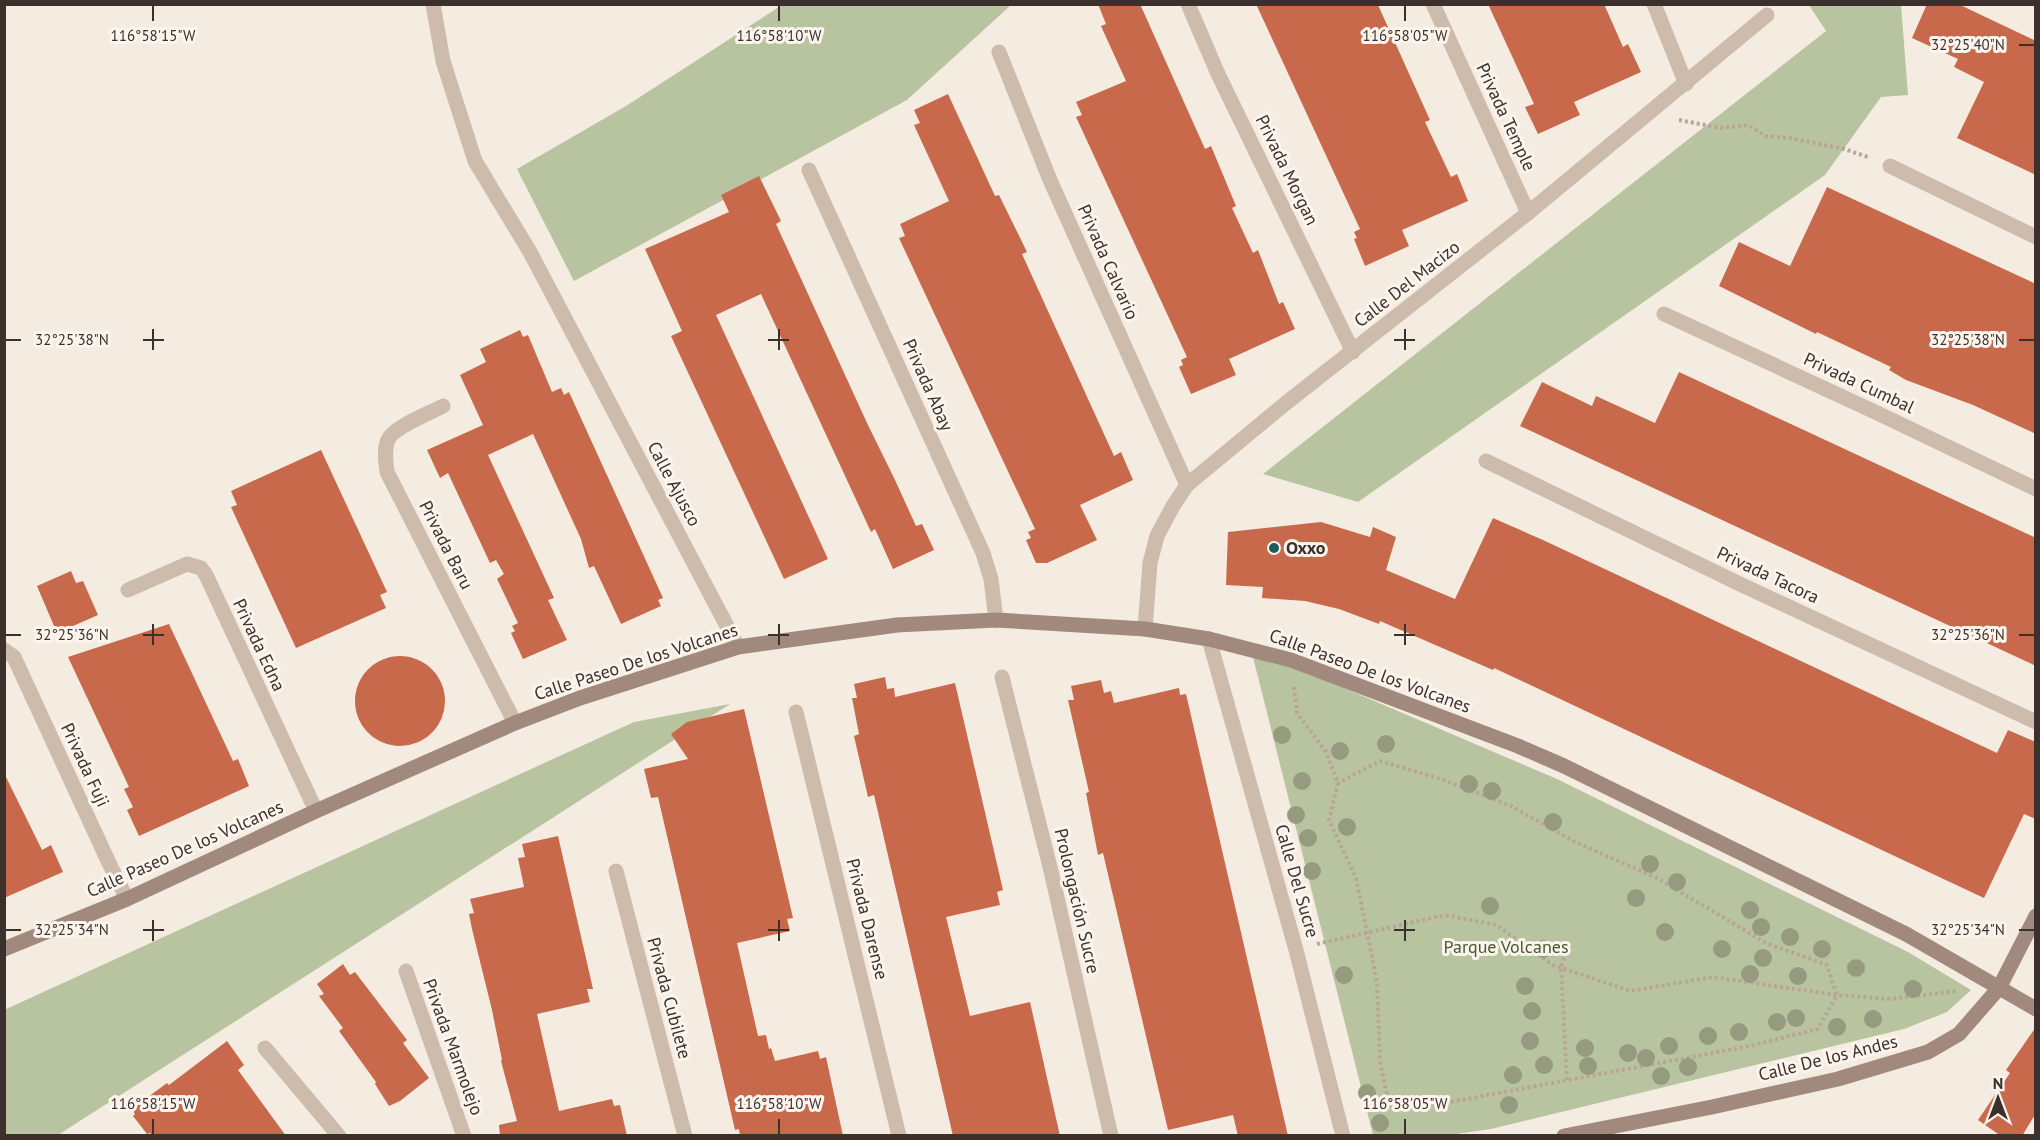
<svg xmlns="http://www.w3.org/2000/svg" width="2040" height="1140" font-family="'PT Sans',sans-serif">
	<style>
		.green { fill: #b8c4a0 }
		.building { fill: #c8694b }
		.lines { fill: none; stroke-linecap: round; stroke-linejoin: round }
		.path { stroke: #b9a596; stroke-width: 4; stroke-dasharray: 3 3; stroke-linecap: butt }
		.street { stroke: #cdbbac; stroke-width: 15 }
		.secondary { stroke: #a18a7d; stroke-width: 15 }
		.tree { fill: #969b7f }
		.ticks { fill: none; stroke: #3b302b; stroke-width: 2 }
		.poi-dot { fill: #1f5a5e; stroke: #fbf5ee; stroke-width: 2 }
		.labels { text-anchor: middle; stroke-width: 6; stroke-linejoin: round; paint-order: stroke }
		.street-label { font-size: 18px; fill: #3b302b; stroke: #fbf5ee }
		.poi-label { font-size: 18px; font-weight: bold; fill: #3b302b; stroke: #fbf5ee; text-anchor: start }
		.park-label { font-size: 18px; fill: #4a5a2e; stroke: #fbf5ee }
		.ticks-label { font-size: 15px; text-anchor: middle; fill: #3b302b; stroke: #fbf5ee; stroke-width: 6; stroke-linejoin: round; paint-order: stroke }
	</style>
	<rect width="100%" height="100%" fill="#f4ebe1"/>
	<g class="green">
		<path d="M782,5h229l-104,95 -333,181 -57,-112 109,-63z"/>
		<path d="M1809,5h92l7,90 -27,2 -56,78 -467,327 -95,-28 563,-443z"/>
		<path d="M1252,653l36,11 269,115 351,173 63,38 -24,22 -43,17 -413,100 -49,7 -69,-1z"/>
		<path d="M730,704l-672,431h-53l-1,-125 630,-288z"/>
	</g>
	<g class="building">
		<path d="M1098,4h42l65,145 6,-3 25,60 -4,2 21,45 5,-3 21,54 4,-2 12,27 -66,30 7,16 -45,19 -12,-27 4,-2 -2,-5 6,-3 -111,-240 6,-2 -6,-13 50,-21 -25,-55 5,-2z"/>
		<path d="M1256,4l122,1 52,115 -5,2 26,55 6,-3 11,27 -66,29 7,16 -44,20 -11,-27 3,-1 -3,-6 6,-3z"/>
		<path d="M1488,4h116l19,43 5,-3 13,28 -67,30 6,13 -42,19 -13,-27 9,-3z"/>
		<path d="M1927,4h31l78,37v134l-79,-37 27,-56 -30,-15 4,-8 -46,-21z"/>
		<path d="M948,94l47,102 4,-1 28,57 -5,2 92,202 7,-4 12,28 -53,25 17,35 -50,23h-11l-10,-23 5,-2 -3,-6 7,-3 -136,-291 6,-2 -5,-12 49,-23 -35,-76 6,-2 -6,-13z"/>
		<path d="M759,176l22,45 -5,3 91,199 28,57 21,46 6,-2 12,26 -41,19 -18,-40 -4,3 -110,-238 -45,21 112,244 -44,20 -113,-243 11,-5 -37,-82 84,-37 -8,-17z"/>
		<path d="M1827,187l209,97v150l-63,-29 -67,-25 -17,-10 2,-3 -74,-35 -1,2 -97,-48 20,-44 51,24z"/>
		<path d="M520,330l3,7 5,-2 24,57 9,-4 3,7 5,-3 94,206 -5,2 3,6 -40,18 -27,-58 -5,2 -8,-29 -48,-105 -45,21 66,143 -6,2 19,40 -44,19 -12,-26 4,-2 -3,-5 6,-3 -21,-44 7,-5 -8,-14 -6,3 -42,-90 -8,5 -13,-28 56,-25 -23,-50 26,-13 -6,-13z"/>
		<path d="M1679,372l357,166v128l-516,-240 22,-44 50,24 4,-10 59,27z"/>
		<path d="M321,450l66,142 -7,3 6,13 -90,40 -65,-141 6,-2 -6,-14z"/>
		<path d="M1493,518l50,22 454,213 11,-23 28,12v77l-12,-5 -40,84 -490,-230 -1,2 -113,-49 -1,3 -40,-15 -34,-8 -43,-3 1,-11 -37,-2 2,-53 93,-10 49,15 3,-10 23,10 -10,33 69,29z"/>
		<path d="M71,571l5,12 7,-2 15,34 -41,18 -20,-47z"/>
		<path d="M169,624l64,137 5,-2 11,27 -110,50 -12,-26 6,-3 -9,-18 5,-2 -61,-130z"/>
		<circle cx="400" cy="701" r="45"/>
		<path d="M885,677l2,12 7,-1 1,9 60,-14 48,207 -6,2 3,13 -54,12 24,99 60,-14 30,134h-107l-79,-341 -6,2 -14,-61 5,-2 -7,-36h5l-3,-14z"/>
		<path d="M1101,680l3,13 7,-2 3,12 65,-15 1,7 6,-1 102,442h-50l-5,-21 -65,15 -65,-277 -5,2 -12,-62 3,-1 -21,-92h6l-3,-14z"/>
		<path d="M744,709l49,209 -6,1 3,12 -53,12 21,93 8,-1 3,14 2,-1 4,13 43,-10 2,8 6,-2 17,79h-103l-1,-7 -4,1 -77,-333 -7,1 -7,-29 44,-10 -17,-25 16,-12z"/>
		<path d="M4,773l38,77 9,-5 12,27 -59,26z"/>
		<path d="M558,836l35,153h-6l3,13 -53,12 22,97 53,-12 2,7 6,-1 7,31h-127l-1,-11 18,-4 -16,-60 1,-1 -10,-50 -20,-81 -3,-15 5,-1 -4,-14 54,-12 -6,-29 7,-1 -3,-13z"/>
		<path d="M343,964l7,11 5,-3 52,68 -4,3 26,35 -29,23 -11,5 -14,-22 1,-2 -37,-51 4,-3 -24,-32 5,-2 -7,-10z"/>
		<path d="M2036,1027v86l-14,23h-21l-23,-16 32,-47 -4,-3z"/>
		<path d="M227,1041l17,24 -6,5 48,66h-134l-2,-3 -3,1 -14,-18 2,-2 -3,-5 35,-26 2,2z"/>
	</g>
	<g class="lines">
		<g class="path">
			<path d="M1679,120l42,8 27,-3 18,11 24,2 54,11 24,8"/>
			<path d="M1294,687l3,26 29,39 12,31 -9,37 27,58 21,104 3,79 7,34 26,14 337,-63 68,-17 19,-34 -10,-30 -61,-22 -109,-65 -82,-36 -64,-36 -73,-28 -58,-17 -42,22"/>
			<path d="M1317,944l128,-29 51,10 57,40 77,26 83,-14 124,18 52,4 68,-8"/>
			<path d="M1567,1080l-6,-112 8,-26"/>
		</g>
		<g class="street">
			<path d="M433,4l10,57 32,100 55,91 208,395"/>
			<path d="M1188,4l30,70 135,278"/>
			<path d="M1433,4l95,209"/>
			<path d="M1654,4l32,80"/>
			<path d="M999,52l51,128 137,305"/>
			<path d="M1890,166l146,71"/>
			<path d="M809,170l174,383 8,26 5,41"/>
			<path d="M1664,314l209,97 163,78"/>
			<path d="M443,406c-13,7 -47,20 -54,32 -6,10 -3,24 -2,34l128,251"/>
			<path d="M1486,461l258,125 292,136"/>
			<path d="M128,590l59,-26 14,4 5,7 110,236"/>
			<path d="M1145,629l5,-66 7,-27 16,-30 14,-21 99,-82 242,-190 239,-198"/>
			<path d="M1209,639l87,311 47,186"/>
			<path d="M4,650l10,7 95,206 18,36"/>
			<path d="M1002,677l49,194 60,265"/>
			<path d="M796,712l103,424"/>
			<path d="M616,871l69,265"/>
			<path d="M406,971l58,165"/>
			<path d="M265,1048l74,88"/>
		</g>
		<g class="secondary">
			<path d="M4,949l123,-50 189,-88 199,-88 65,-25 158,-51 159,-22 99,-5 149,9 64,10 82,21 227,86 46,20 342,168 130,75"/>
			<path d="M1564,1136l148,-29 126,-28 90,-27 31,-18 40,-46 37,-72"/>
		</g>
	</g>
	<g class="tree">
		<circle cx="1282" cy="735" r="9"/>
		<circle cx="1386" cy="744" r="9"/>
		<circle cx="1340" cy="751" r="9"/>
		<circle cx="1302" cy="781" r="9"/>
		<circle cx="1469" cy="784" r="9"/>
		<circle cx="1492" cy="791" r="9"/>
		<circle cx="1296" cy="815" r="9"/>
		<circle cx="1553" cy="822" r="9"/>
		<circle cx="1347" cy="827" r="9"/>
		<circle cx="1308" cy="838" r="9"/>
		<circle cx="1650" cy="864" r="9"/>
		<circle cx="1312" cy="871" r="9"/>
		<circle cx="1677" cy="882" r="9"/>
		<circle cx="1636" cy="898" r="9"/>
		<circle cx="1490" cy="906" r="9"/>
		<circle cx="1750" cy="910" r="9"/>
		<circle cx="1761" cy="927" r="9"/>
		<circle cx="1665" cy="932" r="9"/>
		<circle cx="1790" cy="937" r="9"/>
		<circle cx="1543" cy="949" r="9"/>
		<circle cx="1722" cy="949" r="9"/>
		<circle cx="1822" cy="949" r="9"/>
		<circle cx="1763" cy="958" r="9"/>
		<circle cx="1856" cy="968" r="9"/>
		<circle cx="1750" cy="974" r="9"/>
		<circle cx="1344" cy="975" r="9"/>
		<circle cx="1798" cy="976" r="9"/>
		<circle cx="1525" cy="986" r="9"/>
		<circle cx="1913" cy="989" r="9"/>
		<circle cx="1532" cy="1011" r="9"/>
		<circle cx="1796" cy="1018" r="9"/>
		<circle cx="1873" cy="1019" r="9"/>
		<circle cx="1777" cy="1022" r="9"/>
		<circle cx="1837" cy="1027" r="9"/>
		<circle cx="1739" cy="1032" r="9"/>
		<circle cx="1708" cy="1036" r="9"/>
		<circle cx="1530" cy="1041" r="9"/>
		<circle cx="1669" cy="1046" r="9"/>
		<circle cx="1585" cy="1048" r="9"/>
		<circle cx="1628" cy="1053" r="9"/>
		<circle cx="1646" cy="1058" r="9"/>
		<circle cx="1544" cy="1065" r="9"/>
		<circle cx="1588" cy="1066" r="9"/>
		<circle cx="1688" cy="1067" r="9"/>
		<circle cx="1513" cy="1075" r="9"/>
		<circle cx="1661" cy="1076" r="9"/>
		<circle cx="1367" cy="1093" r="9"/>
		<circle cx="1509" cy="1105" r="9"/>
		<circle cx="1380" cy="1123" r="9"/>
	</g>
	<path class="ticks" d="M153,6v15M779,6v15M1405,6v15M2019,45h15M153,329v21M779,329v21M1405,329v21M6,340h15M143,340h21M768,340h21M1394,340h21M2019,340h15M153,624v21M779,624v21M1405,624v21M6,635h15M143,635h21M768,635h21M1394,635h21M2019,635h15M153,920v21M779,920v21M1405,920v21M6,930h15M143,930h21M768,930h21M1394,930h21M2019,930h15M153,1119v15M779,1119v15M1405,1119v15"/>
	<circle class="poi-dot" cx="1274" cy="548" r="6"/>
	<g class="labels">
		<g class="street-label">
			<text transform="translate(1506 117) rotate(65)" y="6">Privada Temple</text>
			<text transform="translate(1287 170) rotate(64)" y="6">Privada Morgan</text>
			<text transform="translate(1108 262) rotate(66)" y="6">Privada Calvario</text>
			<text transform="translate(1407 284) rotate(-38)" y="6">Calle Del Macizo</text>
			<text transform="translate(1859 383) rotate(25)" y="6">Privada Cumbal</text>
			<text transform="translate(928 385) rotate(66)" y="6">Privada Abay</text>
			<text transform="translate(674 484) rotate(62)" y="6">Calle Ajusco</text>
			<text transform="translate(446 545) rotate(63)" y="6">Privada Baru</text>
			<text transform="translate(1768 575) rotate(25)" y="6">Privada Tacora</text>
			<text transform="translate(259 645) rotate(65)" y="6">Privada Edna</text>
			<text transform="translate(636 662) rotate(-18)" y="6">Calle Paseo De los Volcanes</text>
			<text transform="translate(1370 671) rotate(20)" y="6">Calle Paseo De los Volcanes</text>
			<text transform="translate(85 765) rotate(65)" y="6">Privada Fuji</text>
			<text transform="translate(185 849) rotate(-24)" y="6">Calle Paseo De los Volcanes</text>
			<text transform="translate(1297 881) rotate(74)" y="6">Calle Del Sucre</text>
			<text transform="translate(1077 901) rotate(77)" y="6">Prolongación Sucre</text>
			<text transform="translate(867 919) rotate(76)" y="6">Privada Darense</text>
			<text transform="translate(669 998) rotate(75)" y="6">Privada Cubilete</text>
			<text transform="translate(453 1047) rotate(70)" y="6">Privada Marmolejo</text>
			<text transform="translate(1828 1058) rotate(-14)" y="6">Calle De los Andes</text>
		</g>
		<g class="poi-label">
			<text x="1286" y="554">Oxxo</text>
		</g>
		<g class="park-label">
			<text x="1506" y="953">Parque Volcanes</text>
		</g>
	</g>
	<g class="ticks-label">
		<text x="153" y="41">116°58'15"W</text>
		<text x="779" y="41">116°58'10"W</text>
		<text x="1405" y="41">116°58'05"W</text>
		<text x="1968" y="50">32°25'40"N</text>
		<text x="72" y="345">32°25'38"N</text>
		<text x="1968" y="345">32°25'38"N</text>
		<text x="72" y="640">32°25'36"N</text>
		<text x="1968" y="640">32°25'36"N</text>
		<text x="72" y="935">32°25'34"N</text>
		<text x="1968" y="935">32°25'34"N</text>
		<text x="153" y="1109">116°58'15"W</text>
		<text x="779" y="1109">116°58'10"W</text>
		<text x="1405" y="1109">116°58'05"W</text>
	</g>
	<rect width="2040" height="1140" fill="none" stroke="#3b302b" stroke-width="12"/>
	<g transform="translate(1998 1098)" stroke="#fbf5ee" stroke-width="4.5" paint-order="stroke">
	<path d="M0-4.5L10 22L0 15L-10 22Z" fill="#3b302b"/>
	<text y="-9" font-size="16" font-weight="bold" text-anchor="middle" fill="#3b302b">N</text>
	</g>
</svg>
